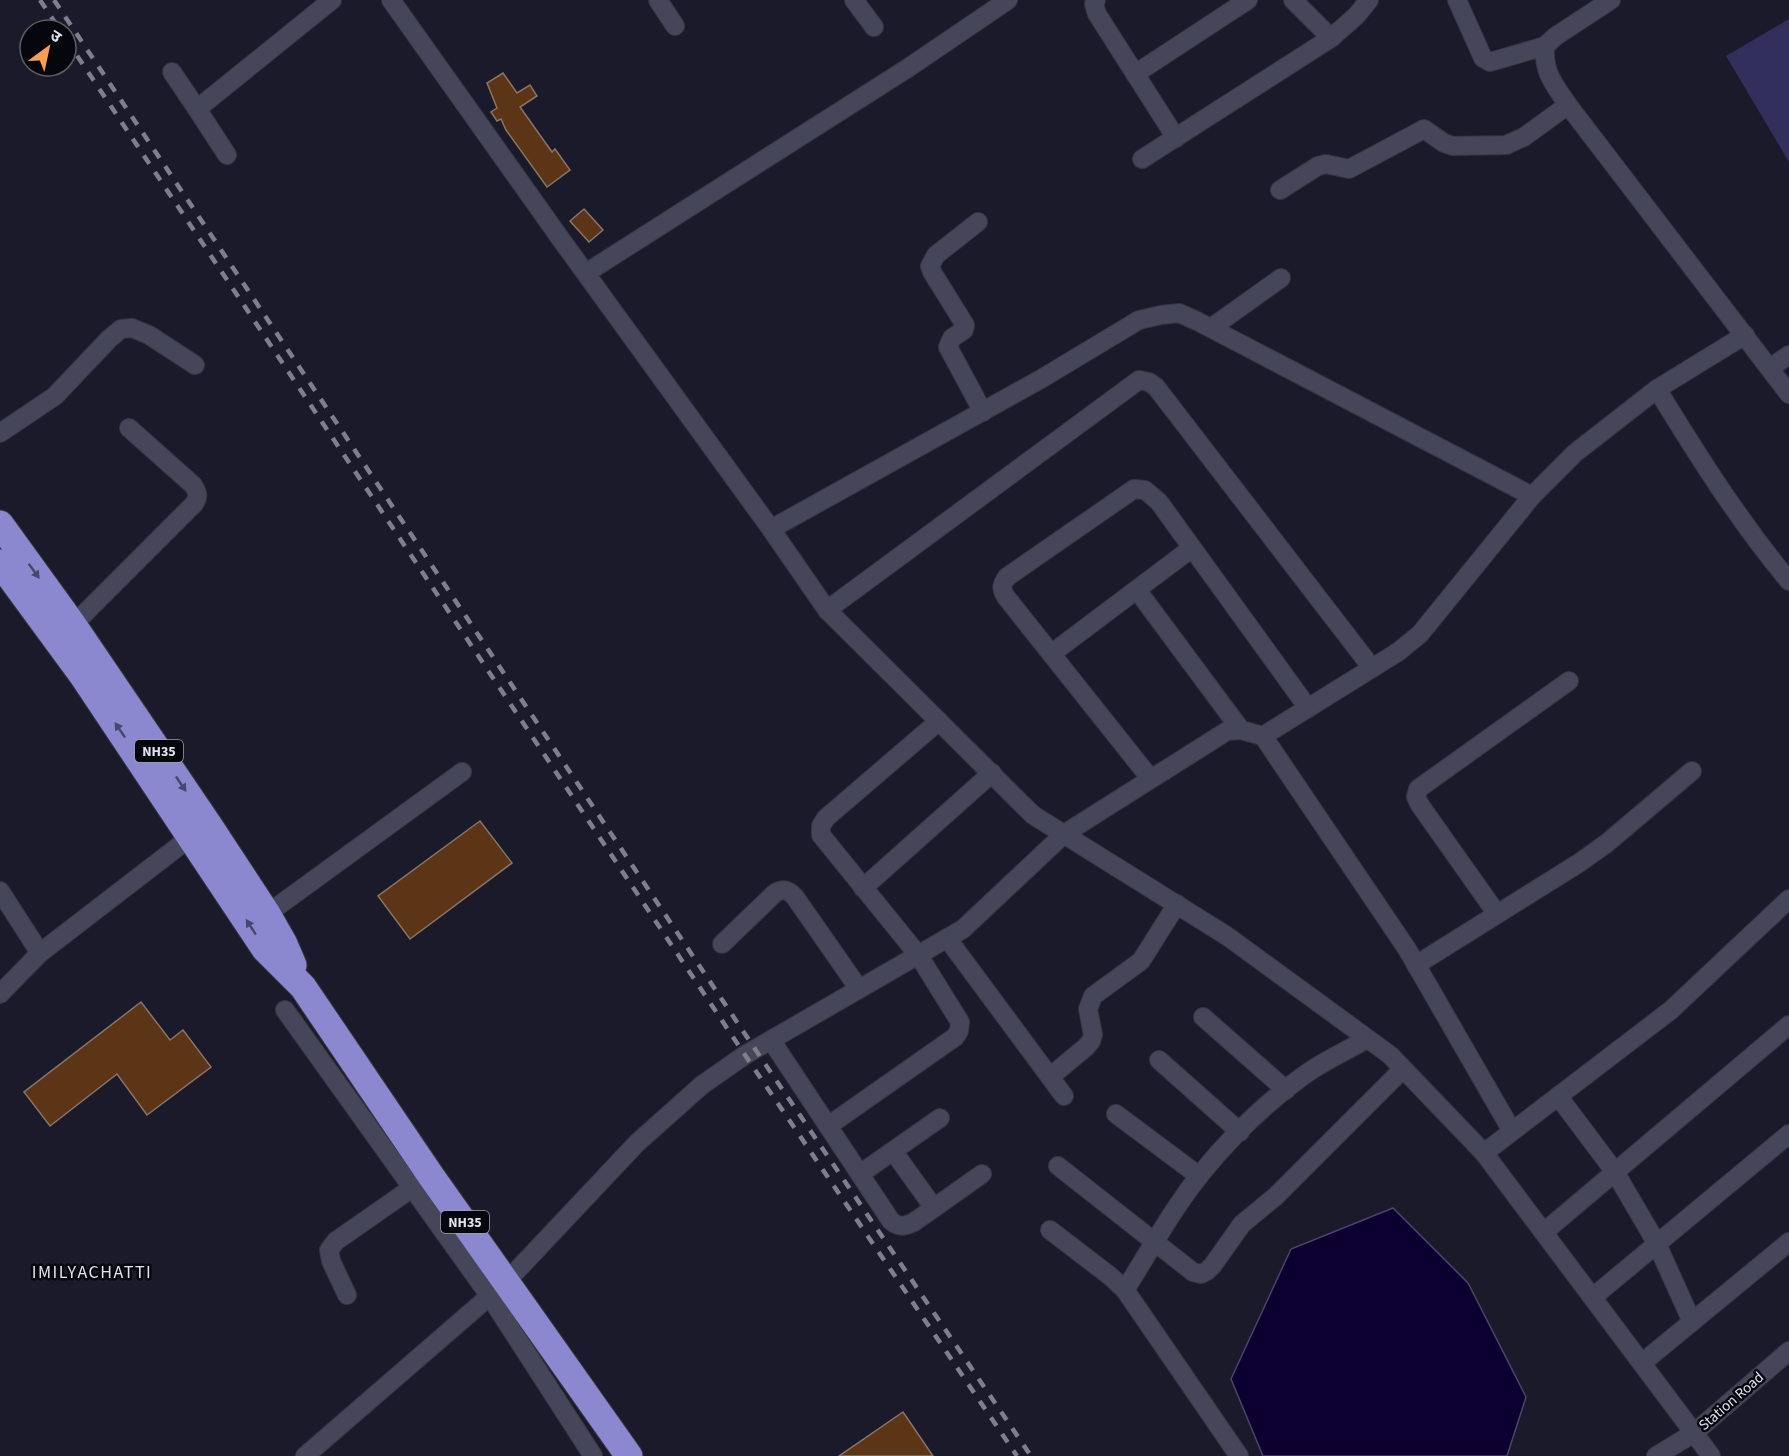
<svg xmlns="http://www.w3.org/2000/svg" width="1789" height="1456" font-family="'Source Sans 3','Noto Sans Devanagari',sans-serif">
	<style>
		.green { fill: #332f5d }
		.water { fill: #0c0030; stroke: #4c4469; stroke-width: 1.5 }
		.building { fill: #5c3416; stroke: #897467; stroke-width: 1.5 }
		.lines { fill: none; stroke-linecap: round; stroke-linejoin: round }
		.minor-casing { stroke: #363643; stroke-width: 20 }
		.highway-casing { stroke: #363643; stroke-width: 29 }
		.minor { stroke: #46465a; stroke-width: 18 }
		.highway { stroke: #8b88cf; stroke-width: 27 }
		.rail { stroke: #7e7e8c; stroke-width: 4.5; stroke-dasharray: 10 10; stroke-linecap: butt }
		.oneway { fill: #48476e }
		.labels { text-anchor: middle; stroke-width: 5; stroke-linejoin: round; paint-order: stroke }
		.shield { fill: #06060d; stroke: #a0a0aa; stroke-width: 1.5 }
		.shield-label { font-size: 14px; font-weight: bold; fill: #e2e2ee }
		.street-label { font-size: 15px; fill: #e2e2ee; stroke: #06060d }
		.quarter-label { font-size: 18px; letter-spacing: 1.5px; fill: #e2e2ee; stroke: #06060d }
	</style>
	<rect width="100%" height="100%" fill="#1a1a2b"/>
	<path class="green" d="M1789,19v143l-63,-106z"/>
	<path class="water" d="M1393,1208l75,75 58,114 -19,59h-244l-32,-77 60,-130z"/>
	<g class="building">
		<path d="M503,73l14,20 13,-8 7,11 -17,11 32,45 3,-3 15,21 -23,17 -41,-57 -5,-11 -4,2 -6,-9 6,-4 -10,-25z"/>
		<path d="M584,209l19,21 -14,12 -19,-21z"/>
		<path d="M480,821l32,42 -102,76 -32,-43z"/>
		<path d="M141,1002l29,38 13,-10 28,37 -64,48 -30,-41 -67,52 -26,-34z"/>
		<path d="M903,1412l30,44h-94z"/>
	</g>
	<g class="lines">
		<g class="minor-casing">
			<g id="minor">
				<path d="M391,0l169,238 211,291 56,81 206,205 194,121 163,119 94,98 210,280 -38,23"/>
				<path d="M658,0l17,26"/>
				<path d="M854,0l20,27"/>
				<path d="M1096,0l-2,4 3,10 79,124"/>
				<path d="M1293,0l38,38"/>
				<path d="M1457,0l26,58 7,4 55,-16"/>
				<path d="M1611,0l-55,36 -11,10c-2,27 9,38 23,59l221,289"/>
				<path d="M172,72l25,37"/>
				<path d="M1135,74l113,-74"/>
				<path d="M227,155l-30,-46 135,-109"/>
				<path d="M1142,159l189,-121 25,-22 13,-16"/>
				<path d="M1280,190l38,-24 8,-2 23,5 75,-40 20,14 9,3 53,-1 18,-8 44,-32"/>
				<path d="M978,222l-42,33 -6,11 2,6 33,53 -1,5 -12,8 -4,9 35,65"/>
				<path d="M586,273l322,-205 100,-68"/>
				<path d="M1211,328l70,-50"/>
				<path d="M1770,368l19,-13"/>
				<path d="M1657,389c41,67 82,132 132,192"/>
				<path d="M0,433l55,-37 54,-57 12,-10 11,-1 17,7 46,30"/>
				<path d="M771,529l270,-150 98,-59 22,-5 18,-2 18,8 335,175"/>
				<path d="M1137,590l104,140"/>
				<path d="M827,610l312,-230 10,2 7,5 216,281"/>
				<path d="M73,625l121,-121c5,-8 4,-11 -1,-19l-64,-57"/>
				<path d="M1051,654l141,-106"/>
				<path d="M1150,778l-144,-181c-5,-8 -5,-12 1,-20l127,-88 11,1 14,12 149,206"/>
				<path d="M863,888l129,-115"/>
				<path d="M0,891l40,62"/>
				<path d="M267,914l195,-142"/>
				<path d="M1497,914l-77,-109 -4,-8 2,-8 151,-108"/>
				<path d="M947,938l117,158"/>
				<path d="M722,944l53,-51c9,-5 13,-3 20,4l64,92"/>
				<path d="M1416,965l163,-102 28,-20 85,-72"/>
				<path d="M0,994l40,-41 152,-117"/>
				<path d="M285,1010l204,285 104,161"/>
				<path d="M1203,1017l83,73"/>
				<path d="M771,1040l120,181c8,6 13,6 23,1l68,-48"/>
				<path d="M1159,1060l81,72"/>
				<path d="M1050,1077l36,-30 5,-6 2,-6 -5,-26 5,-13 48,-35 36,-57"/>
				<path d="M1558,1096l57,76 42,72 35,78"/>
				<path d="M1116,1114l83,62"/>
				<path d="M828,1126l127,-89 4,-6 1,-9 -41,-66 -98,-121v-9l5,-8 113,-97"/>
				<path d="M1512,1131l-105,-182 -144,-213 135,-84 22,-18 112,-138 43,-43 82,-64 88,-54"/>
				<path d="M893,1151l41,57"/>
				<path d="M1484,1153l187,-143 118,-111"/>
				<path d="M1058,1166l135,106 8,2 6,-3 6,-6 29,-41 34,-28 127,-127"/>
				<path d="M860,1174l80,-56"/>
				<path d="M1050,1230l60,46 15,14 114,166"/>
				<path d="M1544,1232l245,-207"/>
				<path d="M1125,1290c17,-27 33,-55 51,-82 32,-49 80,-98 127,-132 20,-15 43,-25 64,-37"/>
				<path d="M347,1295l-16,-34 -2,-11 7,-9 86,-60"/>
				<path d="M1593,1297l196,-163"/>
				<path d="M1642,1363l147,-121"/>
				<path d="M305,1456l202,-175 130,-138 65,-58 43,-30 218,-126 101,-95 163,-103 14,-1 22,6"/>
				<path d="M1711,1456l-17,-23 95,-82"/>
			</g>
		</g>
		<g class="highway-casing">
			<g id="highway">
				<path d="M0,524l73,101 135,199 59,90 17,30 9,21"/>
				<path d="M0,563l83,113 182,273 38,38 128,189 198,280"/>
			</g>
		</g>
		<use href="#minor" class="minor"/>
		<use href="#highway" class="highway"/>
		<g class="rail">
			<path d="M40,0l20,30"/>
			<path d="M54,0l701,1049 276,407"/>
			<path d="M66,39l679,1016 272,401"/>
		</g>
	</g>
	<defs><path id="oneway-solid" d="M-6-.8H1V-3.2L6.5 0L1 3.2V.8H-6Z" transform="scale(1.5)"/></defs>
	<g class="oneway">
		<use href="#oneway-solid" transform="translate(34 571) rotate(54)"/>
		<use href="#oneway-solid" transform="translate(120 730) rotate(-124)"/>
		<use href="#oneway-solid" transform="translate(181 784) rotate(56)"/>
		<use href="#oneway-solid" transform="translate(251 927) rotate(-123)"/>
	</g>
	<g class="labels">
		<g class="shield">
			<rect x="135" y="740" width="48" height="22" rx="4.5"/>
			<rect x="441" y="1211" width="48" height="22" rx="4.5"/>
		</g>
		<g class="shield-label">
			<text x="159" y="756">NH35</text>
			<text x="465" y="1227">NH35</text>
		</g>
		<g class="street-label">
			<text transform="translate(1731 1401) rotate(-41)" y="5">Station Road</text>
		</g>
		<g class="quarter-label">
			<text x="92" y="1278">IMILYACHATTI</text>
		</g>
	</g>
	<g transform="translate(48 48) rotate(33)"><circle r="28" fill="#06060d" stroke="#5e5e67" stroke-width="1.5"/>
	<path d="M0-4.5L10 22L0 15L-10 22Z" fill="#fd9d55"/>
	<text y="-9" font-size="16" font-weight="bold" text-anchor="middle" fill="#e2e2ee">उ</text>
	</g>
</svg>
